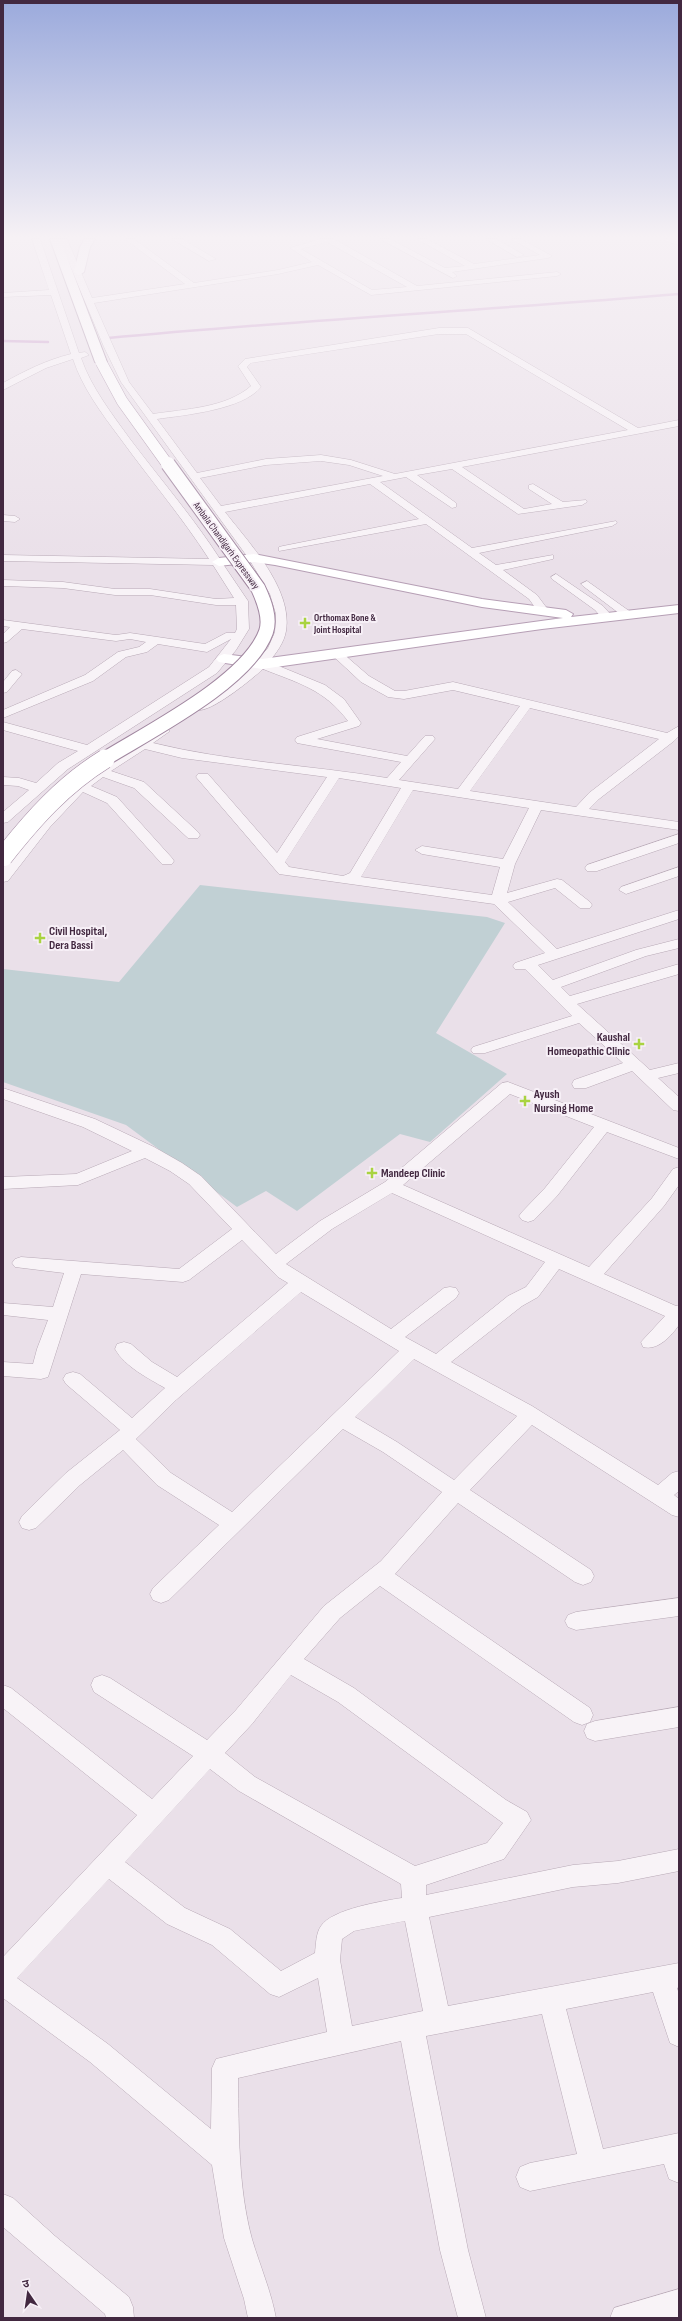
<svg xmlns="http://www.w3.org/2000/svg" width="682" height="2321" font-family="'Sofia Sans Condensed','Noto Sans Devanagari',sans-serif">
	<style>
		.green { fill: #c1d0d4 }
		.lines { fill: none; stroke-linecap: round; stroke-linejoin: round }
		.stream { stroke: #c99acb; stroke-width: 2.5 }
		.minor-casing { stroke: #b8a9b6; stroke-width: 1 }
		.major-casing { stroke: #b69fb5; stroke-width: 2 }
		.highway-casing { stroke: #a187a0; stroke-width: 2 }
		.minor { fill: #f8f3f7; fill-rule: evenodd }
		.major { fill: #fff; fill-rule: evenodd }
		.highway { fill: #fff; fill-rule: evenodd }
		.highway-bridge-far2-casing { stroke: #a187a0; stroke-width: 12; stroke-linecap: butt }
		.highway-bridge-far1-casing { stroke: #a187a0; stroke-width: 16; stroke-linecap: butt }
		.highway-bridge-casing { stroke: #a187a0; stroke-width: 20; stroke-linecap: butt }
		.highway-bridge-far2 { stroke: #fff; stroke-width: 11 }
		.highway-bridge-far1 { stroke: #fff; stroke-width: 14 }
		.highway-bridge { stroke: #fff; stroke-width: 19 }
		.poi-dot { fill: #a9d340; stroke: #f7f0f7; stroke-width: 1.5 }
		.labels { text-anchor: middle; stroke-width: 4; stroke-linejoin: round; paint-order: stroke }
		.far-street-label { font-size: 10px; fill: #422840; stroke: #f7f0f7 }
		.far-poi-label { font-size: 10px; font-weight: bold; fill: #422840; stroke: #f7f0f7; text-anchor: start }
		.poi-label { font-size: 12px; font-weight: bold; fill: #422840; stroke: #f7f0f7; text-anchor: start }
	</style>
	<rect width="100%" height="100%" fill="#eae0e9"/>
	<path class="green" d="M200,885l287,32 18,6 -69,110 71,41 -77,68 -30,-8 -103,77 -31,-20 -29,16 -111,-82 -123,-43v-113l116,13z"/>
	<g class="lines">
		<g class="stream">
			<path d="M108,338c190,-18 381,-28 571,-44"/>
			<path d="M3,341l45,1"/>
		</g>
		<g class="minor-casing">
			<g id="minor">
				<path d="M32,239h8l39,114 6,-1 4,3 -8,3c10,29 31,56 49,81 30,40 63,78 90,120l4,3 -1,2 25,37 1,28 -13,21 -19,23 -149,96 -60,53 -5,1v-11l26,-22 -11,-4 -15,-1v-8l16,1 17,5 22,-20 20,-12 -75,-21v-8l84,23 122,-78 22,-28 -24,13 -49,-8 -11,8 -21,5 -33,24 -90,37v-8l82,-35 33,-23 21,-5 7,-5 -16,-3 -14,2 -94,-12 -15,13 -4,1v-9l7,-7 -7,-1v-6l113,15 14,-2 75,11 21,-11h9l2,-4 -1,-24h-20l-66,-10h-35l-52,-7 -60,-2v-6l60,2 52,7h35l66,10 18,-1 -21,-33 -210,-4v-6l206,4c-27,-42 -60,-81 -89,-121 -18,-24 -38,-51 -47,-79l-27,9 -43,22v-7c22,-12 43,-23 68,-29l-20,-59 -48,2v-4l46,-3z"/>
				<path d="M59,239h8l25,59 93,-14 -60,-45h9l60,44 84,-13 34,-8 -22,-14 30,-9h14l83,47 140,-14 4,2 -4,2 -186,19 -53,-30 -40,9 -184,29 35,79 24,32c32,-5 73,-6 98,-28l-13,-20 7,-7 194,-31h29l170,100 41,-8v6l-217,41 62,42 28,-5 -23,-15v-4l4,-1 30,18 23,-2 1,2 -5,3 -64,9 -66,-45 -35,6 39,28v4l-4,1 -46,-31 -26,5 92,66 144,-27 1,2 -5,3 -133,27 17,12 57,-10v4l-50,11 34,25 12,16 -6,3 -4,-1 -10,-14 -103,-75 -147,27v-4l4,-1 136,-27 -49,-35 -145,28c24,31 68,77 61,119 -2,12 -10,22 -17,31l56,23 19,14 17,24 -2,3 -42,13 90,17 18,-20h8l2,3 -36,41 59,9 62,-83 -67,-16 -49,9 -16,-2 -27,-15 -29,-27 -2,-2 2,-2h8l29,25 26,15h9l49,-9 214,51 12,-7v10l-5,5 -75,58 -10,10 90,13v8l-138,-20 -26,54 -8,29 50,-14 5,1 28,22 2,3 -2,3h-10l-25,-20 -47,14 49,47 122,-39v9l-141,46 15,15 83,-30 43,-11v9l-33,8 -85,31 9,9 109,-32v10l-102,30 73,66 29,-7v10l-21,5 21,19v14l-6,-1 -41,-39 -46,17h-12l-2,-4 2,-4 49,-17 -44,-40 -94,30h-12l-2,-3 2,-3 99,-31 -47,-47h-10l-2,-3 2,-3 30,-10 -51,-49 -215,-30 -83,-97 2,-3h10l69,79 50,-76 -145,-19 -37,-9 -34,22 33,11 54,50 2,3 -2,3h-10l-54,-50 -31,-11 -12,9 26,11 55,61 2,3 -2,3h-10l-55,-61 -24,-11 -33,35 -42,54 -5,1v-14l47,-57 40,-37 42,-28 -2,-3 2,-3h9l23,-13 6,4 -17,12c77,19 157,22 234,35l14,-16 -104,-19 -2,-3 2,-3 51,-16c-24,-32 -50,-38 -85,-52 -11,10 -52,44 -66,41l-2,-3 49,-34 24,-25 7,-16 1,-18 -6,-20 -21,-35 -128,-177 -17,-35zM327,242l80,45 -35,3 -71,-41zM439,334h27l162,96 -233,44 -44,-14 -30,-5 -55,4 -69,14 -40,-54c28,-4 85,-9 104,-32l-14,-20 4,-4zM321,461l28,4 34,11 -162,30 -21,-28 66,-13zM530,708l129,31 -70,54 -13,14 -106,-16zM339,778l62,10 -51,85 -7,3 -54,-9 -4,-5zM413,790l116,18 -26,51 -81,-13 -7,4 7,4 78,13 -8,28 -131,-18z"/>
				<path d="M172,239h10l34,20 -7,2z"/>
				<path d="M380,239h10l55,29 20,-2 -48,-27h10l47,25 66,-9 -29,-16h10l31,17 -4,2 -96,14 5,4 -4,2z"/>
				<path d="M486,239h10l28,16 -7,2z"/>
				<path d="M665,239l14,1v5l-13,-4z"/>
				<path d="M3,515l12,1 5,3 -5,3 -12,-1z"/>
				<path d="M556,574l47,32 9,10 -2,2h-8l-7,-8 -43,-31 -1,-2z"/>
				<path d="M587,581l45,32 2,2 -2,2h-8l-41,-31 -2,-2z"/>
				<path d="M16,670l6,4 -15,18 -4,1v-11l9,-11z"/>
				<path d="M679,834v9l-82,28h-10l-2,-3 2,-3z"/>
				<path d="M679,867v9l-53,18 -7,-4 2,-3z"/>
				<path d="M508,1082l171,66v11l-72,-27 -50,64 -23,24 -6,2 -6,-2 -3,-4 3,-4 23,-24 49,-61 -84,-33 -107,91 186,82 63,-69 21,-29 6,-2v18l-15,21 -60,68 72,32 3,-1v20c-8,11 -21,26 -36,22l-2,-5 24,-26 -106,-47 -21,28 -16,9 -71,56 81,44 126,79 14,-12 7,-2v20l-5,4 5,4v18l-7,-2 -140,-90 -62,65 121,80 3,6 -3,6 -8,3 -8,-3 -117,-79 -63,71 195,134 3,7 -3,7 -8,3 -8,-3 -194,-136 -40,32 -36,41 50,29 152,112 21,12 4,8 -27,39 -78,26v10l147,-30 45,-4 61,-12v22l-61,12 -45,4 -144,30 19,89 231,-43v24l-2,1 2,6v53l-9,-4 -17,-51 -87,17 37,140 76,-16v50l-10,-4 -5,-15 -134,27 -10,-4 -4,-10 4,-10 10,-4 47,-9 -35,-140 -116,22 42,214 18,68h-28l-18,-68 -39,-209 -163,37c1,54 0,109 14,161 8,27 19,52 24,79h-28l-4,-19 -20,-61 -12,-73 -122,-103 -87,-64v-41l134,-142 -134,-107v-23l8,3 141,111 41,-43 -99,-64 -3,-7 3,-7 8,-3 8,3 97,62 29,-30 88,-104 57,-45 61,-69 -59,-40 -40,-23 -174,171 -8,3 -8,-3 -3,-6 3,-6 66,-63 -62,-40 -34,-35 -43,35 -44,43 -7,2 -7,-2 -3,-6 3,-6 44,-43 54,-43 -54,-46 -3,-5 3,-5 7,-2 7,2 52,44 33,-30c-17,-10 -40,-21 -50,-39l2,-5 7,-2 7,2 21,18 25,15 111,-94 -10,-6 -36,-37 -53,40 -6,2 -102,-8 -33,103 -7,2 -38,-3v-14l30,2 4,-15 11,-29 -45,-5v-12l50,4 11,-34 -49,-6 -3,-4 3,-4 6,-2 158,12 53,-40 -43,-45 -19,-13 -25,-13 -67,27 -75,4v-12l73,-3 56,-23 -49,-24 -80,-28v-11l92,31 59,28 28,16 19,13 75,78 44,-33 65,-39 117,-99zM392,1193l153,69 -19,25 -18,9 -72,58 -31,-17 51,-39 3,-5 -3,-5 -6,-1 -6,1 -53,41 -105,-65 46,-35zM301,1292l98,59 -167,161 -61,-39 -35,-34 40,-39zM414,1359l103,57 -63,64 -57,-38 -42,-25zM291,1675l47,27 165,121 -16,20 -72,23 -160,-89 -30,-24 27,-29zM210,1769l29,22 162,93 1,14c-19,3 -70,11 -81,28 -5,7 -5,18 -6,27l-34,18 -51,-42 -45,-21 -60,-46zM109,1879l58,45 45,21 58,49 9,3 39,-19 9,54 -111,27 -4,9 -1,61 -103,-85 -91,-66zM405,1921l18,90 -71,15 -12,-66 2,-21 12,-8z"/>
				<path d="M679,1598v18l-103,14 -8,-3 -3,-6 3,-6 8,-3z"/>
				<path d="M679,1707v20l-84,14 -8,-3 -3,-7 3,-7 8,-3z"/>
				<path d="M3,2194l10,4 42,38 74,61 4,10 1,11h-28l-1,-4 -102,-87z"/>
				<path d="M679,2289v28l-69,1 4,-10z"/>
			</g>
		</g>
		<g class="major-casing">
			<g id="major">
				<path d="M85,239h10l-5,8 -6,25 -5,3 -5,-3 6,-25z"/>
				<path d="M254,554l228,45 84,11 7,4 -2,3 108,-12v8l-137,16 -280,40 -43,-7 -3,-3 3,-3 5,-2 38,5 301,-41 -81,-11 -207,-42 -21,-3 -35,4 -7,-4 7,-4z"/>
			</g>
		</g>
		<g class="highway-casing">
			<path id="highway" d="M50,239h10l47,123 -2,2 -4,1 -6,-3z"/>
		</g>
		<use href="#minor" class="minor"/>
		<use href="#major" class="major"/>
		<use href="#highway" class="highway"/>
		<g class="highway-bridge-far2-casing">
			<path id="highway-bridge-far2" d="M101,362l21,39 46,64"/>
		</g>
		<g class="highway-bridge-far1-casing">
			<path id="highway-bridge-far1" d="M103,760c45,-28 145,-78 163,-128 5,-14 -2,-31 -8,-44l-90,-124"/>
		</g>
		<g class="highway-bridge-casing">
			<path id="highway-bridge" d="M3,857c30,-38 60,-72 102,-98"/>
		</g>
		<use href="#highway-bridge-far2" class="highway-bridge-far2"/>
		<use href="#highway-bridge-far1" class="highway-bridge-far1"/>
		<use href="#highway-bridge" class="highway-bridge"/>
	</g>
	<linearGradient id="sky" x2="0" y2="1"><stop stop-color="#9baadc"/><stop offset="0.42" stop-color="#f6f1f5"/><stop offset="1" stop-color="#f6f1f5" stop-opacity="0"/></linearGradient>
	<rect width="682" height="564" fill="url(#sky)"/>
	<g class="poi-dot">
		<path d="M303 617h4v4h4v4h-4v4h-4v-4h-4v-4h4z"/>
		<path d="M38 932h4v4h4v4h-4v4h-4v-4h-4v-4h4z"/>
		<path d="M637 1038h4v4h4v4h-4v4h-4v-4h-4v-4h4z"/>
		<path d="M523 1095h4v4h4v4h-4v4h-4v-4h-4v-4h4z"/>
		<path d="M370 1167h4v4h4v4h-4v4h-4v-4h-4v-4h4z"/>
	</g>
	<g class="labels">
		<g class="far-street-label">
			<text transform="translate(227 545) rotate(54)" y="4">Ambala Chandigarh Expressway</text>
		</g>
		<g class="far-poi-label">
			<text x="314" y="621">Orthomax Bone &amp;<tspan x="314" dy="12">Joint Hospital</tspan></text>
		</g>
		<g class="poi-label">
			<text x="49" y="935">Civil Hospital,<tspan x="49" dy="14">Dera Bassi</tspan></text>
			<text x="630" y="1041" text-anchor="end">Kaushal<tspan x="630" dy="14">Homeopathic Clinic</tspan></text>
			<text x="534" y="1098">Ayush<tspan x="534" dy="14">Nursing Home</tspan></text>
			<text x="381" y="1177">Mandeep Clinic</text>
		</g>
	</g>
	<rect width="682" height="2321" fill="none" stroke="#422840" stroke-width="8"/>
	<g transform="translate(28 2293) rotate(347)" stroke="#f7f0f7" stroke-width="3" paint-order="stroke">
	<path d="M0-3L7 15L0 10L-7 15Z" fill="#422840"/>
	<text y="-6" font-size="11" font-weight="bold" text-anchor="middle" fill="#422840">उ</text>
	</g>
</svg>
